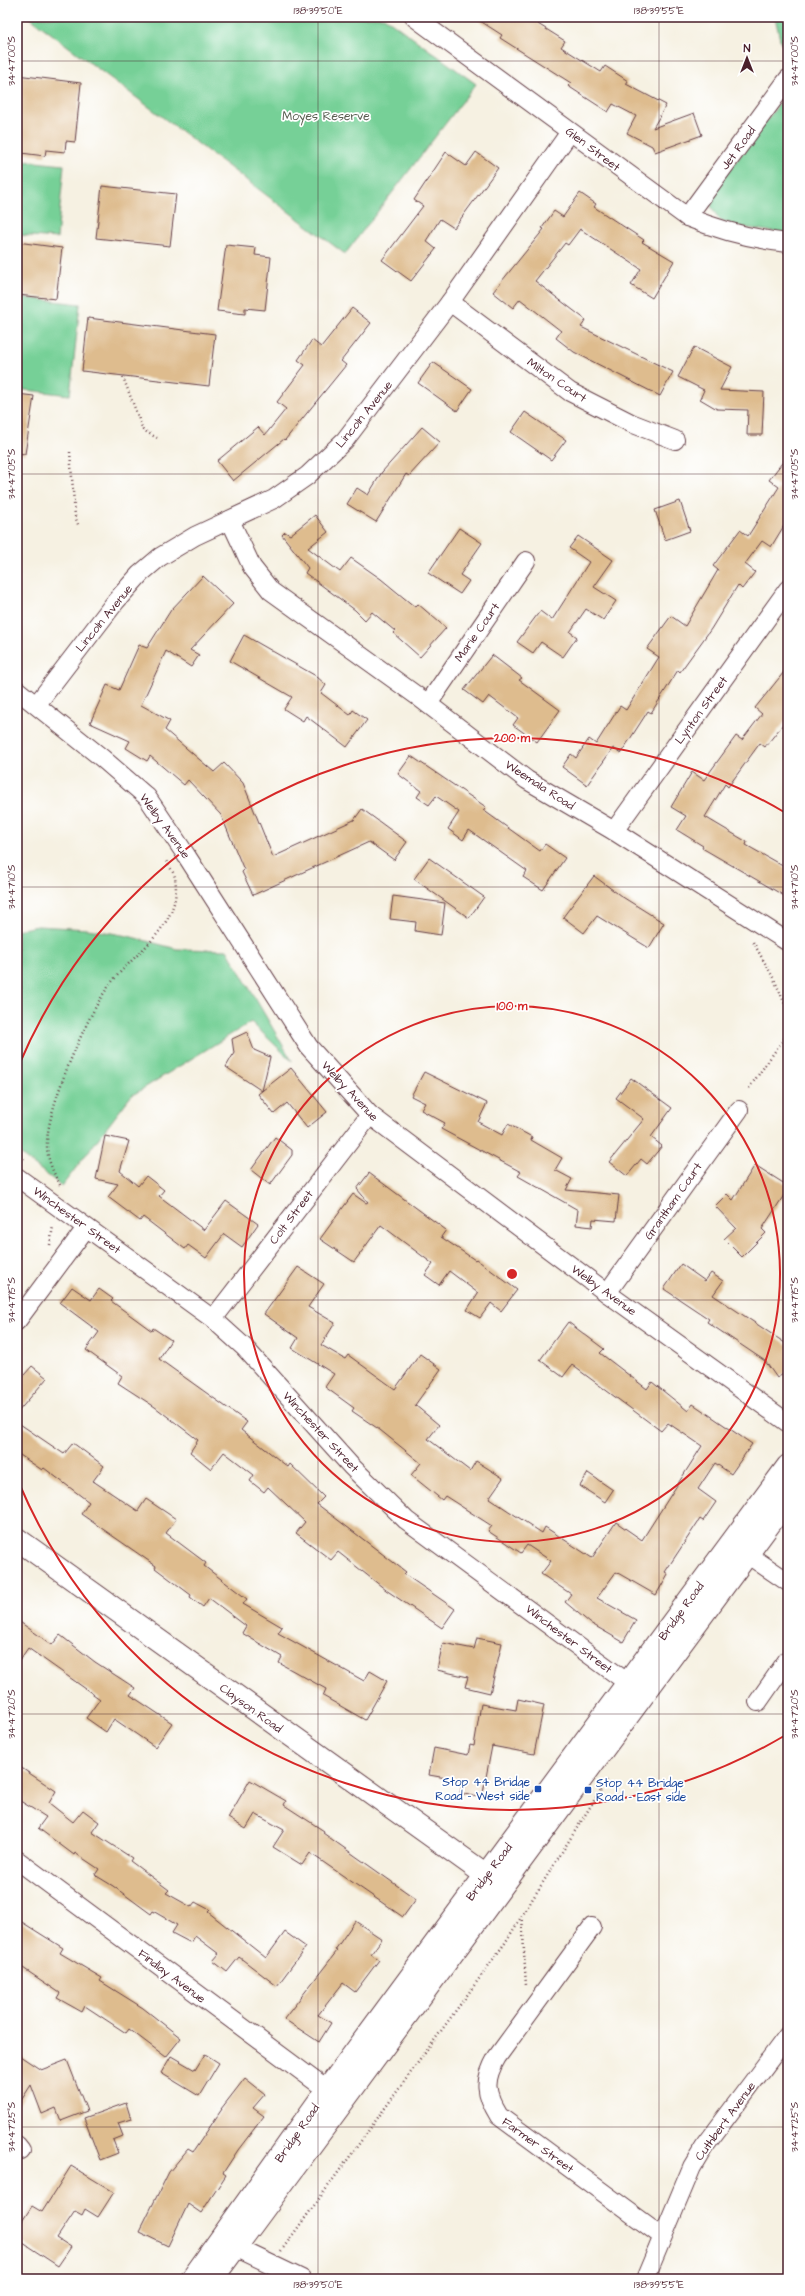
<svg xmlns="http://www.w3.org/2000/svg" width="805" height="2296" font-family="'Architects Daughter',sans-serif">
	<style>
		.green { fill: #76d097; stroke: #607861 }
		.building { fill: #debc8e }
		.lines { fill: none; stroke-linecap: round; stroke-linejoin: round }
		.minor-casing { stroke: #643e46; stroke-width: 20 }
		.tertiary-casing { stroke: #643e46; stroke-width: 24 }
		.secondary-casing { stroke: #643e46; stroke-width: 24 }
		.path { stroke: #643e46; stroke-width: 2.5; stroke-dasharray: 1 3; stroke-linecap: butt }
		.minor { stroke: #fff; stroke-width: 18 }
		.tertiary { stroke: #fff; stroke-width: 22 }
		.secondary { stroke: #fff; stroke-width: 22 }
		.ticks { fill: none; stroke: #4a1f2b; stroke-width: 1; stroke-opacity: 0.45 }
		.ring { fill: none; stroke: #d62828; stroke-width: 2 }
		.transit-dot { fill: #1a4fb4; stroke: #fff; stroke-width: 1.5 }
		.labels { text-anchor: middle; stroke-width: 3.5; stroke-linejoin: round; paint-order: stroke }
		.park-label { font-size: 12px; fill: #595d51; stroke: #fff }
		.street-label { font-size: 12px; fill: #4a1f2b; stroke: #fff }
		.transit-label { font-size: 12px; fill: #164399; stroke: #fff; text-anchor: end }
		.centre { fill: #d62828; stroke: #fff; stroke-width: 2 }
		.ring-label { font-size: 12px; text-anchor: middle; font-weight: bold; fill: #d62828; stroke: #fff; stroke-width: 3.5; stroke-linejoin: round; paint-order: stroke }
		.neatline { fill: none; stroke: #4a1f2b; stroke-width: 1.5 }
		.ticks-label { font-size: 10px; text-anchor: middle; fill: #4a1f2b }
	</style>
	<rect width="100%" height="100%" fill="#fff"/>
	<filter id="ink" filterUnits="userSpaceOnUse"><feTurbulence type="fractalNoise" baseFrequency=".025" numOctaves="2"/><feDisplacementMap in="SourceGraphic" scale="8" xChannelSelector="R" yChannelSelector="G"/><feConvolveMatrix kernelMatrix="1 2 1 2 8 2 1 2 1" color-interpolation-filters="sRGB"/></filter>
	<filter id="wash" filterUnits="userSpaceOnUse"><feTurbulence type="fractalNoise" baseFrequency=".012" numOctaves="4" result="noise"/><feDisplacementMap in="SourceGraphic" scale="16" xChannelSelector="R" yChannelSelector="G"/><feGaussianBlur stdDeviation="0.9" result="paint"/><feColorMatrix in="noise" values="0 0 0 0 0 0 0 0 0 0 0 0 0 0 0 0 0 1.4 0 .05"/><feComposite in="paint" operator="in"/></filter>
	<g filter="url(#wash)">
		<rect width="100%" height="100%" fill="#f6f1e2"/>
		<g class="green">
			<path d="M29,17h355l92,67 -131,170z"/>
			<path d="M775,17h13v32l-7,-5z"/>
			<path d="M788,92v142l-53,-8 -16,-7 -8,-13 8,-22z"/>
			<path d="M25,161l39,4 -7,73 -39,-3z"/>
			<path d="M17,297l63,7 -10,91 -53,-6z"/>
			<path d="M38,926l50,3 40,7 49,13 50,1 65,111 -41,-39 -120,74 -69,90 -45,-34v-222z"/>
		</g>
		<g id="blocks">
			<g class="building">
				<path d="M474,17h68l-4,7 27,17 -4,6 40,25 4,-6 23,15 -2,3 40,21 -13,23 41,-15 8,22 -47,17 -3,-6 -25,-13 9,-17 -23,-12 -5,8 -40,-26 3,-3 -71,-45 2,-3z"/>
				<path d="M17,75l64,8 -6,59 -9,-1 -1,11 -19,-2 -1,6 -24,-3 1,-6 -5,-1z"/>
				<path d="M446,152l20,14 10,-14 22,16 -44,60 -14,-9 -14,22 10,8 -25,32 -29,-21 41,-54 -9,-6z"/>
				<path d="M102,186l74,8 -6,52 -74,-8z"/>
				<path d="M580,193l16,11 -2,3 50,33 -2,2 32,19 -22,37 -21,-13 10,-16 -61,-40 -12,16 -3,-2 -30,38 51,39 -5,7 92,45 -13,24 -86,-44 -18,-14 5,-7 -41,-32 -7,9 -20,-16 51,-63 -2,-1 12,-17 9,6z"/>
				<path d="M17,242l45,6 -6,51 -39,-4z"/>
				<path d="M226,245l30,3 -1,7 16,2 -6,53 -20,-2v6l-28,-3z"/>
				<path d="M352,308l19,15 -30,38 5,4 -61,75 -1,-1 -51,42 -16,-20 41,-34 7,8 21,-26 -9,-7 28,-37 -7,-5 14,-20 9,7z"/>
				<path d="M88,318l127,16 -6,52 -127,-15z"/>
				<path d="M694,347l38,20 -12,23 44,2 -2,43h-15l1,-25 -31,-1 -17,-10 4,-9 -26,-13z"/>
				<path d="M433,362l39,27 -15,22 -39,-28z"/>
				<path d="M17,394l17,2 -9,58 -8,-1z"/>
				<path d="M525,412l41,28 -15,20 -40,-28z"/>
				<path d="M422,427l18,15 -31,34 -3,-2 -30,48 -29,-18 10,-16 11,7 14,-23z"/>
				<path d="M788,455v64l-17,28 -9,-6 -17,23 10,8 -13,17 -4,-4 -27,44 -31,43 -2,-2 -27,43 -3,-2 -27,42 -8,-5 -26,37 -25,-18 9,-13 5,4 13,-19 7,5 24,-38 6,4 33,-53 -12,-8 24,-33 14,10 33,-56 -5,-4 27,-36 8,6 31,-49 -10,-7z"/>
				<path d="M680,501l10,30 -25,9 -10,-30z"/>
				<path d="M315,515l13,17 -20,16 32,24 11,-14 30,21 34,28 3,-3 28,24 -26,29 -27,-24 2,-2 -23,-19 -7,8 -10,-10 -50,-37 3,-5 -26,-33 3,-3 5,3z"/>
				<path d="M459,528l23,15 -22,32 9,6 -9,13 -32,-21z"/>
				<path d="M578,536l35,24 -19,27 22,14 -13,19 -17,-11 -16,23 7,5 -14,20 -22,-15 -8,11 -16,-11 23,-31 12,9 37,-58 -20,-14z"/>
				<path d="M203,576l30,28 -43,46 9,5 -8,12 -25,-16 -25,54 29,16 -5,9 49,42 10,-9 19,20 30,74 81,-37 8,-11 45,33 -13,18 -25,-18 -116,53 -11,-23 2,-2 -23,-55 -33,-35 -4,5 -34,-29 -3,5 -21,-13 4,-7 -40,-18 17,-38 12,5 20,-45 8,3 24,-38z"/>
				<path d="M244,635l72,41 10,9 -5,8 29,22 3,-5 14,10 -20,27 -41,-31 -3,5 -19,-12 8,-12 -62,-36z"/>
				<path d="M492,655l30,23 -3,2 41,30 -23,32 -24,-17 5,-7 -29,-22 -6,8 -19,-14z"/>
				<path d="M788,667v51l-23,29 -5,-4 -32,44 -3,-3 -20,33 42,25 -1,3 42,24v29l-86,-50 1,-2 -26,-16 9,-14 -15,-9 21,-35 12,8 32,-44 6,4 20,-26 -7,-6z"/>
				<path d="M411,756l75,51 -3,3 57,41 5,-7 20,14 -22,32 -20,-13 4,-6 -58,-41 -6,10 -15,-11 11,-17 -23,-16 -7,9 -12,-8 4,-6 -23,-17z"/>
				<path d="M429,858l55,39 -15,21 -55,-39z"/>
				<path d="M594,876l27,20 43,27 -15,25 -52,-32 -13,17 -21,-16z"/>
				<path d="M393,896l52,7 -4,32 -26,-4 1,-9 -26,-3z"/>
				<path d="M247,1032l7,18 16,7 -8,34 -36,-24 8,-14 -2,-14z"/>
				<path d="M291,1068l36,44 -20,16 -20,-25 -13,11 -16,-20z"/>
				<path d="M424,1072l63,31 -9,19 24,13 6,-11 24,13 -1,3 31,18 -7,12 17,9 -6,11 53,5 -3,26 -23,-2 -1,8 -16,-2 2,-15 -60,-34 3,-4 -80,-43 4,-6 -24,-13 4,-7 -14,-7z"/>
				<path d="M631,1078l41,30 -21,29 11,9 -15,18 -6,-5 -14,17 -18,-14 35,-43 -28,-21z"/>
				<path d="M105,1136l24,5 -9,30 18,15 8,-10 18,14 -5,6 45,34 22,-29 32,23 -16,23 -18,-13 -18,24 -18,-13 -3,4 -42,-32 -3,4 -32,-24 10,-13 -22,-5z"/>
				<path d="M275,1137l17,13v5l-22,30 -19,-15z"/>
				<path d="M755,1165l33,21v3l-26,40 4,4 -24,24 -18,-18 12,-11 -21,-22 12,-12 6,6z"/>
				<path d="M369,1173l77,57 -5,7 34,23 1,-1 41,31 -16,21 -10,-8 -11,15 -13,-8 11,-17 -29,-22 -10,14 -14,-10 8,-11 -52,-39 -27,37 -34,-23 33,-45 13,9 2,-1 -11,-13z"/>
				<path d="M681,1264l24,17 6,-8 12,8 -10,14 75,50v26l-11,7 -12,-17 -58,-39 2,-3 -45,-30z"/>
				<path d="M298,1267l26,17 -16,23 27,16 -14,22 24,14 3,-4 47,34 25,-35 21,15 -26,36 24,20 -11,14 42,32 6,-10 27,17 -14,20 53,35 3,-6 47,31 24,-36 26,18 60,-94 -34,-23 -7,8 -89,-66 -9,12 -23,-17 28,-38 36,27 -4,4 47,36 5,-7 36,29 5,-7 59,40 -21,30 -16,-11 -17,26 18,13 -13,19 -3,-2 -35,53 3,2 -12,21 -40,-23 -19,26 39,22 -13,22 -33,-19 -25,-21 6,-8 -30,-20 10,-13 -24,-16 -6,8 -33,-22 4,-5 -47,-30 -3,4 -31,-25 10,-12 -41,-33 -28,-19 2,-3 -29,-21 9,-13 -42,-26 6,-10 -34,-24z"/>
				<path d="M72,1287l19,13 8,-11 14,10 -2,2 41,30 1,-3 18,12 -12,19 88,63 -6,8 47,37 2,-3 34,33 -7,7 89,68 -2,2 51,35 -13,19 -56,-38 -48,-38 -7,8 -35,-27 9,-11 -37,-35 -4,5 -14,-11 4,-6 -30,-23 -13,17 -21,-17 8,-12 -43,-33 -37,-24 4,-7 -36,-26 13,-18 -39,-29z"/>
				<path d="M32,1366l15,12 -30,35v-30z"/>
				<path d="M17,1422l47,32 9,-11 31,23 -11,15 45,30 8,-12 30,20 -10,14 40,30 -2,3 43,33 -4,5 39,23 -4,6 86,48 6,-10 17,10 -22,39 -42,-24 3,-7 -47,-26 3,-6 -40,-24 4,-7 -37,-28 -6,9 -13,-10 1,-2 -36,-27 1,-2 -75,-52 8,-12 -45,-34 -2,2 -25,-17z"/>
				<path d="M588,1473l25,17 -8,12 -25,-16z"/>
				<path d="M17,1620l35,25 8,-10 35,27 40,26 -5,7 42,28 -17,24 -41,-28 -8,13 -20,-14 14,-19 -72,-51 -11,16z"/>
				<path d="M477,1638l25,5 -12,50 -25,-6 3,-10 -31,-7 6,-27 31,6z"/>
				<path d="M518,1699l26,6 -10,49 -42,-8 -10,52 -22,-5 3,-12 -34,-6 5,-27 34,7 2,-10 4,1 7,-42 35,6z"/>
				<path d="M17,1765l39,26 -7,12 24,19 10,-12 16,12 -7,10 40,26 -2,3 39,29 -3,3 25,14 4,-5 15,8 -2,2 58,46 19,-26 21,15 -29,39 -38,-29 -12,15 -14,-11 6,-7 -24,-18 -4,7 -19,-10 5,-8 -24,-14 -2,3 -38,-28 -18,-11 4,-6 -24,-16 -1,2 -36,-27 8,-11 -29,-18z"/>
				<path d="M250,1780l36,21 -2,4 40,26 -1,2 93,66 -13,18 -93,-64 -8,12 -29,-18 11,-17 -29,-16 -9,15 -18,-11z"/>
				<path d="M17,1919l46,29 -3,5 42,25 -2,3 43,27 38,30 -15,19 -37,-28 -3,4 -41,-27 -3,6 -25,-14 3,-5 -43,-29z"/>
				<path d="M355,1921l27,18 -11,15 8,6 -24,32 -12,-9 -25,32 13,8 -12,19 -35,-23 53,-68 -2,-1z"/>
				<path d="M17,2054l24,16 26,-10 20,51 -26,10 -5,-13 -14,6 -11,-29 -14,22z"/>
				<path d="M205,2054l14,9 -20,33 -38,-23 10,-17 24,14z"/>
				<path d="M245,2078l20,16 -12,14 11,8 -26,34 -15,23 3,2 -25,38 -13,-9 -20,42 -29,-14 30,-60 19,-23 5,3 29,-43h-1z"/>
				<path d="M126,2103l5,16 -13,4 5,13 -10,4 5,13 -18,7 -16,-42z"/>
				<path d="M71,2166l43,26 -16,25 -13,-8 -3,6 -7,-4 -18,27 14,9 -13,19 -41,-27v-10l15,-23 10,6z"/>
			</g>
		</g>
	</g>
	<g filter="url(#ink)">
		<use href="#blocks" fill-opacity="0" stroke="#643e46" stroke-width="1"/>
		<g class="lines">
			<g class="minor-casing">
				<g id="minor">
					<path d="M414,17l273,200c34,14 65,22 101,26"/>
					<path d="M687,217l101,-138"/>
					<path d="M450,302l120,90 61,31 44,17"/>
					<path d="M230,520l22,47 19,24 149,107 107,82 87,51 174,111"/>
					<path d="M17,690l85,68 45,39 39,58 123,192 61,68 237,178 181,130"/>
					<path d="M37,704l79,-103 24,-27 20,-17 35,-21 79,-37 33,-23 38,-36 105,-138 120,-170"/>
					<path d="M428,704l98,-143"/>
					<path d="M614,831l174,-242"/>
					<path d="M17,1177l196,142 31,28 107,119 55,54 222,163"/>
					<path d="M607,1293l132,-183"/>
					<path d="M213,1319l157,-204"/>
					<path d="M17,1321l69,-93"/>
					<path d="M747,1554l41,28"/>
					<path d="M758,1702l30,-43"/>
					<path d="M17,1860l310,230"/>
					<path d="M592,1927l-95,130c-14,24 -12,36 2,59l163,120"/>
					<path d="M17,2145l4,5"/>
					<path d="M235,2247l67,32"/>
					<path d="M645,2279l47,-112 12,-20 84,-112"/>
				</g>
			</g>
			<g class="tertiary-casing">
				<path id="tertiary" d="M17,1539l469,336"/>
			</g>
			<g class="secondary-casing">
				<g id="secondary">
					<path d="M192,2279l135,-189 461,-624"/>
					<path d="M212,2279l576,-780"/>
				</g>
			</g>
			<g class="path">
				<path d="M123,377l20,53 14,8"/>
				<path d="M70,452l5,64 4,11"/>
				<path d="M753,942l21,37 14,32"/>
				<path d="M749,1088l39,-55"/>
				<path d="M17,1154l9,7"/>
				<path d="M60,1185c-7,-13 -13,-26 -13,-40 -1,-36 41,-133 64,-162 24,-31 72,-58 64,-105 -1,-6 -7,-13 -10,-19"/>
				<path d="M50,1245l3,-19"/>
				<path d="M522,1916l4,70"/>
				<path d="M281,2251l224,-308 102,-163"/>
			</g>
			<use href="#minor" class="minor"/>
			<use href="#tertiary" class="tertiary"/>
			<use href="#secondary" class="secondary"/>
		</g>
	</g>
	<path class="ticks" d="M318,17v2262M659,17v2262M17,61h771M17,474h771M17,887h771M17,1300h771M17,1714h771M17,2127h771"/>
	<g class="ring">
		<circle cx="512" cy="1274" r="268"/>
		<path d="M784 1736A536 536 0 0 1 19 1483M19 1065A536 536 0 0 1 784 812"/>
	</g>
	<g class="transit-dot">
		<rect x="534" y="1785" width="8" height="8" rx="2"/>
		<rect x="584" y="1786" width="8" height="8" rx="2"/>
	</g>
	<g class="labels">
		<g class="park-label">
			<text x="326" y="120">Moyes Reserve</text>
		</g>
		<g class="street-label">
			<text transform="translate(738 148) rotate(-54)" y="4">Jet Road</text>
			<text transform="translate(593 149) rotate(37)" y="4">Glen Street</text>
			<text transform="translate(557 380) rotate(34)" y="4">Milton Court</text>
			<text transform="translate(364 414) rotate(-51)" y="4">Lincoln Avenue</text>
			<text transform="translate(104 618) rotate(-51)" y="4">Lincoln Avenue</text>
			<text transform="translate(477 632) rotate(-55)" y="4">Marie Court</text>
			<text transform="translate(701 710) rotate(-54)" y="4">Lynton Street</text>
			<text transform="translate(540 785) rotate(33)" y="4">Weemala Road</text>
			<text transform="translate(165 826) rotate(54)" y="4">Welby Avenue</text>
			<text transform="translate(350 1091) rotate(47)" y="4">Welby Avenue</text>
			<text transform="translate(673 1201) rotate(-55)" y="4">Grantham Court</text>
			<text transform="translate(291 1217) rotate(-53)" y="4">Colt Street</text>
			<text transform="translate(77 1220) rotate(36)" y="4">Winchester Street</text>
			<text transform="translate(604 1290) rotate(36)" y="4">Welby Avenue</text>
			<text transform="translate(321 1432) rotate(47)" y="4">Winchester Street</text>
			<text transform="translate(681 1611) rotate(-54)" y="4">Bridge Road</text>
			<text transform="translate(569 1639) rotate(37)" y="4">Winchester Street</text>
			<text transform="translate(251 1708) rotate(36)" y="4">Clayson Road</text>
			<text transform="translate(489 1872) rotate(-53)" y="4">Bridge Road</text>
			<text transform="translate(172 1976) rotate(37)" y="4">Findlay Avenue</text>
			<text transform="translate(725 2121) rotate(-54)" y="4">Cuthbert Avenue</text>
			<text transform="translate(297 2133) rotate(-55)" y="4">Bridge Road</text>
			<text transform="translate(538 2145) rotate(36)" y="4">Farmer Street</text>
		</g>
		<g class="transit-label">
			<text x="530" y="1786">Stop 44 Bridge<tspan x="530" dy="14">Road - West side</tspan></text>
			<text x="596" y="1787" text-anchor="start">Stop 44 Bridge<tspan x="596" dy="14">Road - East side</tspan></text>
		</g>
	</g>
	<circle cx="512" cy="1274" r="6" class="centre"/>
	<g class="ring-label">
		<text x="512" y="742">200 m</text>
		<text x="512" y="1010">100 m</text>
	</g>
	<rect width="805" height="2296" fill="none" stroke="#fff" stroke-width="44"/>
	<g transform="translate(747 58)" stroke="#ffffff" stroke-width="3" paint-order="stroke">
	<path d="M0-3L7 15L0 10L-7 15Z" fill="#4a1f2b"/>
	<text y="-6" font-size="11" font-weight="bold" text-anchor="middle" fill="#4a1f2b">N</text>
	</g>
	<rect x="22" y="22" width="761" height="2252" class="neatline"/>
	<g class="ticks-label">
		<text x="318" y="14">138°39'50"E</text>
		<text x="659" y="14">138°39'55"E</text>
		<text transform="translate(11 61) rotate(-90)" y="4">34°47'00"S</text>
		<text transform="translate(794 61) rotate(-90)" y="4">34°47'00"S</text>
		<text transform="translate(11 474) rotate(-90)" y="4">34°47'05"S</text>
		<text transform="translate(794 474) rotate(-90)" y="4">34°47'05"S</text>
		<text transform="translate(11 887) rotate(-90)" y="4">34°47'10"S</text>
		<text transform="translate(794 887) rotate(-90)" y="4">34°47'10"S</text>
		<text transform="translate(11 1300) rotate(-90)" y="4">34°47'15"S</text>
		<text transform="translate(794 1300) rotate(-90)" y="4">34°47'15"S</text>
		<text transform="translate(11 1714) rotate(-90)" y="4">34°47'20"S</text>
		<text transform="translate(794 1714) rotate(-90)" y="4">34°47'20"S</text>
		<text transform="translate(11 2127) rotate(-90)" y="4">34°47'25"S</text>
		<text transform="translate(794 2127) rotate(-90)" y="4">34°47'25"S</text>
		<text x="318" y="2288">138°39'50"E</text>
		<text x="659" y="2288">138°39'55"E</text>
	</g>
</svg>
